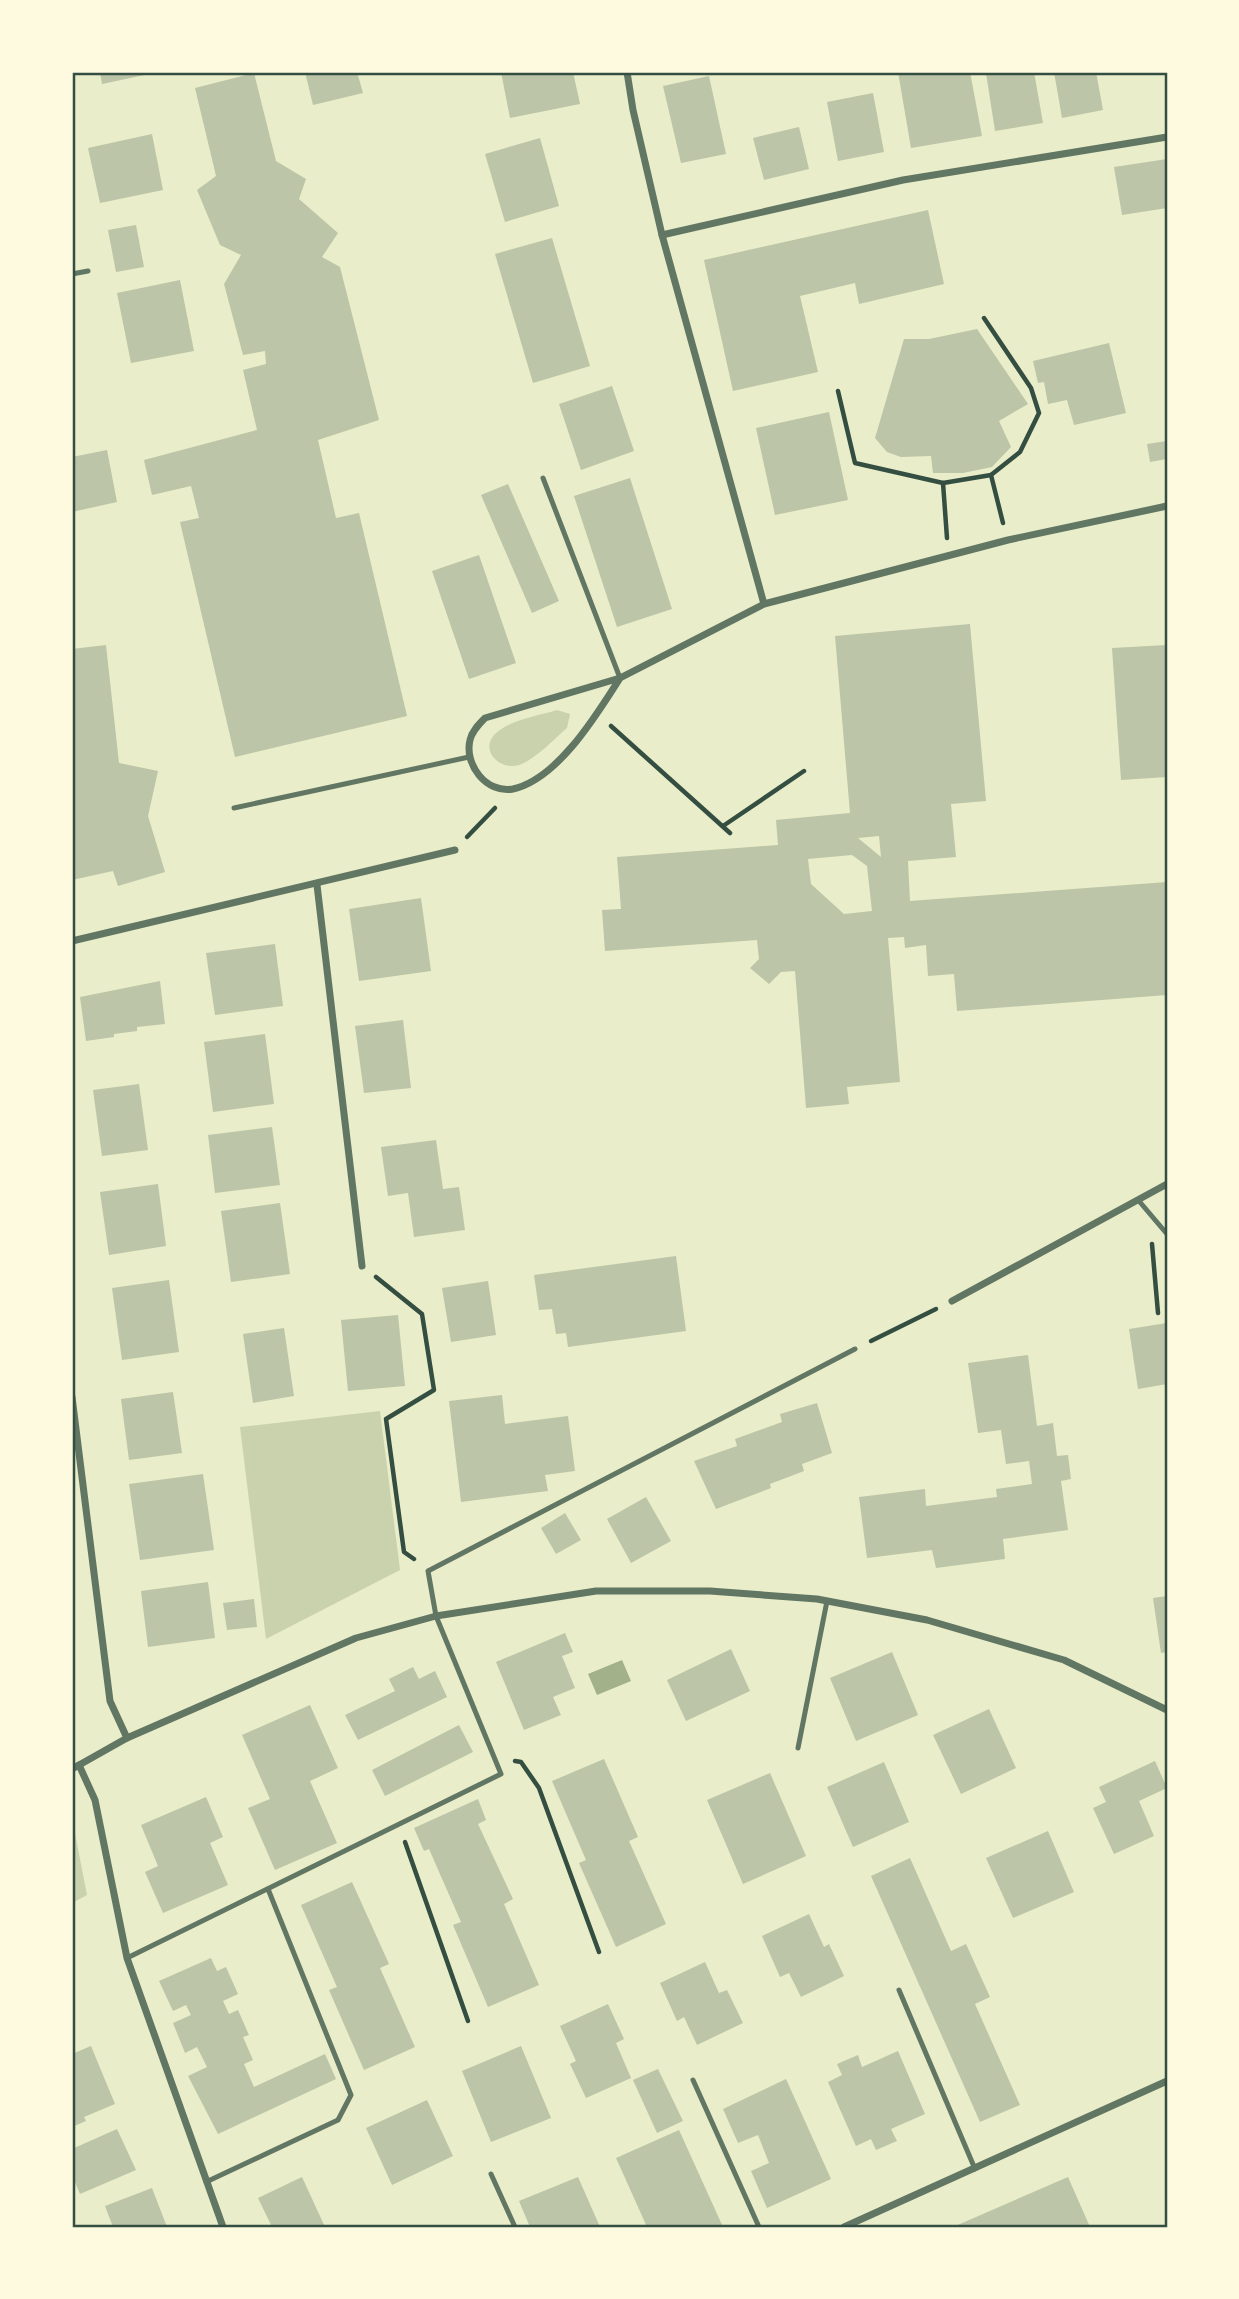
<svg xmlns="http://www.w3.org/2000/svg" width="1239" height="2299" font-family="'Golos Text',sans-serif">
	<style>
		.green { fill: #cad2ad }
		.water { fill: #a3b18a }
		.building { fill: #bcc5a7; fill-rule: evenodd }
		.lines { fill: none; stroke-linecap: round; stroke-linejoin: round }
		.path { stroke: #344e41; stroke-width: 4.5 }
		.service { stroke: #617663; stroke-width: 5 }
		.minor { stroke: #617663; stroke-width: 7 }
		.neatline { fill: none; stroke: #344e41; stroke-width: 2.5 }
	</style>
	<rect width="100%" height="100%" fill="#e9edc9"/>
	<g class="green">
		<path d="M557,710l13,4 -3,14c-14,12 -31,31 -48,37 -19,6 -40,-15 -24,-31 14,-14 43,-18 62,-24z"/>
		<path d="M380,1411l20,159 -134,69 -26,-212z"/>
		<path d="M72,1818l15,77 -15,8z"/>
	</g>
	<path class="water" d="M622,1660l9,21 -34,14 -9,-21z"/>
	<g class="building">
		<path d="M100,72h54v1l-52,11z"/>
		<path d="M305,72h52l6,21 -50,12z"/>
		<path d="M501,72h72l7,32 -70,14z"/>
		<path d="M898,72h72l12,64 -71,12z"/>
		<path d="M1034,72l9,51 -48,8 -9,-58z"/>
		<path d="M1054,72h42l7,38 -41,8z"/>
		<path d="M254,73l22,88 30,18 -7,20 39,34 -16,24 18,10 39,153 -61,20 18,78 23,-5 48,203 -172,41 -55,-235 19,-4 -8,-32 -39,9 -8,-35 113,-30 -14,-60 23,-6 -1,-13 -22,4 -19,-71 17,-29 -21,-10 -23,-55 19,-14 -21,-88z"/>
		<path d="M709,76l17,78 -45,9 -18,-77z"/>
		<path d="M873,93l11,59 -46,9 -11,-59z"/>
		<path d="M799,127l10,42 -45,11 -11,-42z"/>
		<path d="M152,134l11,56 -63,13 -12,-55z"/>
		<path d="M540,138l19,68 -54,16 -20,-68z"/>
		<path d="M1167,159v49l-45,7 -8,-48z"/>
		<path d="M928,210l16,74 -85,20 -4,-21 -55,13 18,76 -85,19 -29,-131z"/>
		<path d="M136,225l8,42 -28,5 -8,-42z"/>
		<path d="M552,238l38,128 -57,17 -38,-129z"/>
		<path d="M180,280l14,71 -63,12 -14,-70z"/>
		<path d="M977,329l51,75 -29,17 12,26 -19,20 -29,6h-30l-2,-17 -30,1 -14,-5 -12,-14 29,-99h25z"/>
		<path d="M1109,343l17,70 -52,12 -7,-25 -19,4 -4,-22 -6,1 -5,-22z"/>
		<path d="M612,386l22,65 -53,19 -22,-66z"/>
		<path d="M829,412l19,88 -73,15 -19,-87z"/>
		<path d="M1167,441v18l-17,3 -3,-18z"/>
		<path d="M107,450l10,52 -45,10v-55z"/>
		<path d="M630,478l42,131 -55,18 -43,-131z"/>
		<path d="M508,484l51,117 -27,12 -51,-118z"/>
		<path d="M479,555l37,108 -47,16 -37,-108z"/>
		<path d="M970,624l16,177 -35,3 5,53 -48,4 2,40 257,-19v113l-210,16 -3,-37 -26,2 -2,-31 -21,3 -1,-11 -16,1 12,144 -53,5 2,17 -43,4 -11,-137 -14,1 -12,12 -19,-16 9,-9 -2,-19 -152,11 -3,-41 19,-1 -4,-52 161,-12 -2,-25 74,-7 -15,-177zM879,836l2,21 -23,-19zM852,855l15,11 5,45 -28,3 -33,-30 -3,-25z"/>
		<path d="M106,645l13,118 39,8 -10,45 17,56 -47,14 -5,-15 -41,9v-231z"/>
		<path d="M1167,645v132l-46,3 -9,-132z"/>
		<path d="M421,898l10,73 -72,10 -10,-72z"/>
		<path d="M275,944l8,62 -68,9 -9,-62z"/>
		<path d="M160,981l5,43 -28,3v4l-23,3v3l-28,4 -6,-44z"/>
		<path d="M403,1020l8,68 -47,5 -9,-67z"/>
		<path d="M265,1034l9,70 -61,8 -9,-70z"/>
		<path d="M139,1084l9,66 -46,6 -9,-66z"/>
		<path d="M272,1127l8,58 -65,8 -7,-58z"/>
		<path d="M436,1140l7,49 16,-2 6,43 -51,7 -6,-44 -20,3 -7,-49z"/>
		<path d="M158,1184l8,62 -57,9 -9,-63z"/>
		<path d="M280,1203l10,71 -59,8 -10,-71z"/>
		<path d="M676,1256l10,75 -118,16 -2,-14 -10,1 -4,-25 -13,1 -5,-35z"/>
		<path d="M169,1280l10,72 -57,8 -10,-72z"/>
		<path d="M488,1281l8,54 -45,7 -9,-54z"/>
		<path d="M398,1315l7,71 -57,5 -7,-71z"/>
		<path d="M1167,1323v61l-29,5 -9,-60z"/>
		<path d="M284,1328l10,68 -41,7 -10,-69z"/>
		<path d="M1028,1355l9,71 16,-3 4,33 11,-1 3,24 -10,2 7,49 -65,9 2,20 -69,9 -4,-18 -65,8 -8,-61 66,-8 1,17 71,-9 -1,-8 36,-5 -3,-23 -23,3 -5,-34 -23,3 -10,-70z"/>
		<path d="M173,1392l9,61 -53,7 -8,-61z"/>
		<path d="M502,1395l3,29 63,-8 7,55 -30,4 3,16 -87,11 -12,-101z"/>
		<path d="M817,1403l15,50 -30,11 2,7 -34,13 1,4 -55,21 -22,-48 43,-15 -2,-7 47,-17 -2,-8z"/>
		<path d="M203,1474l11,76 -74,10 -11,-76z"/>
		<path d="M646,1497l25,44 -40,22 -24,-44z"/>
		<path d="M565,1513l16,27 -25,14 -15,-26z"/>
		<path d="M208,1582l7,56 -67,9 -7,-56z"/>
		<path d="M1167,1596v56l-6,1 -8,-55z"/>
		<path d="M254,1599l3,28 -30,3 -4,-27z"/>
		<path d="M565,1633l8,19 -11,4 13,32 -22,9 8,18 -37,15 -28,-68z"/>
		<path d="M731,1649l19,42 -64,30 -19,-41z"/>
		<path d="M892,1652l26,63 -62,26 -26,-63z"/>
		<path d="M413,1667l6,12 16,-8 12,26 -89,43 -13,-25 50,-24 -6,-12z"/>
		<path d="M310,1705l28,63 -28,13 27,62 -62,27 -27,-62 22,-9 -28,-64z"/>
		<path d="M989,1709l27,59 -55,26 -28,-59z"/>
		<path d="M459,1725l14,27 -88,44 -13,-26z"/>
		<path d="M604,1759l34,78 -9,4 37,83 -50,23 -37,-84 7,-3 -34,-79z"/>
		<path d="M1155,1761l12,27 -28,13 15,35 -40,18 -21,-46 13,-6 -7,-15z"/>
		<path d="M884,1762l25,60 -56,25 -26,-60z"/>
		<path d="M770,1773l36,83 -63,28 -36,-84z"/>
		<path d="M206,1797l17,40 -13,6 18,42 -65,28 -18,-41 13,-6 -17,-41z"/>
		<path d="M478,1799l8,21 -8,4 35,75 -9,5 35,81 -51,22 -35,-82 8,-3 -32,-73 -5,2 -10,-23z"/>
		<path d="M1048,1831l26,61 -61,26 -27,-60z"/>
		<path d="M910,1858l41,93 15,-7 24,53 -15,7 45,101 -40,17 -109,-246z"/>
		<path d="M352,1882l37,82 -9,4 35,79 -51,23 -35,-80 8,-3 -36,-82z"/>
		<path d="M809,1914l15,33 5,-3 15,32 -43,21 -12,-24 -9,4 -18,-41z"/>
		<path d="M211,1958l6,13 9,-4 12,27 -15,7 6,13 9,-4 11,25 -6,2 10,23 -9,4 10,23 71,-33 11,25 -118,55 -30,-58 19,-9 -10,-20 -12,6 -12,-30 18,-8 -5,-10 -13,6 -14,-30z"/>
		<path d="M705,1962l14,31 8,-3 16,33 -46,22 -13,-28 -7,4 -17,-38z"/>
		<path d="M608,2004l16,35 -8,4 15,35 -45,20 -16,-34 6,-3 -16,-35z"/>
		<path d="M91,2046l24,58 -31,13 2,4 -14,6v-73z"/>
		<path d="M521,2046l30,72 -60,24 -29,-71z"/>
		<path d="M898,2051l27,63 -34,15 6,12 -21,9 -5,-11 -15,7 -28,-64 14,-7 -5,-11 21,-9 4,12z"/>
		<path d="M658,2069l25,52 -26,12 -24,-53z"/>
		<path d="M786,2079l45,100 -64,29 -16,-37 18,-8 -11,-28 -20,8 -15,-34z"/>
		<path d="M427,2100l26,56 -61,29 -26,-57z"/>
		<path d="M117,2129l19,41 -56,24 -8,-19v-26z"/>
		<path d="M679,2130l44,97h-76l-31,-69z"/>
		<path d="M302,2177l23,50h-53l-14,-29z"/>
		<path d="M578,2177l22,50h-70l-11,-26z"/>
		<path d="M1068,2177l22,50h-137z"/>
		<path d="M152,2188l15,39h-54l-8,-21z"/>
	</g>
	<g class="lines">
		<g class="path">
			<path d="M984,318l47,70 8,25 -19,39 -29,23 12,48"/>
			<path d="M838,391l17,72 88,20 4,55"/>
			<path d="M943,483l48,-8"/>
			<path d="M611,726l119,107"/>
			<path d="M723,826l81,-55"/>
			<path d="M467,837l28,-29"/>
			<path d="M1152,1244l6,69"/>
			<path d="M376,1277l46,37 12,76 -48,29 18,133 10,7"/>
			<path d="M871,1341l65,-32"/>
			<path d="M515,1761l6,1 18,26 60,164"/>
			<path d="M405,1842l63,179"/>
		</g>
		<g class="service">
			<path d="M72,274l16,-3"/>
			<path d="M543,478l77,200"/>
			<path d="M234,808l235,-51"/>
			<path d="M1139,1201l28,33"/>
			<path d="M798,1748l29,-147"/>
			<path d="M127,1958l374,-184 -65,-158 -8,-45 427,-222"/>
			<path d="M899,1990l76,179"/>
			<path d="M693,2080l66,147"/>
			<path d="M491,2174l24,53"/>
			<path d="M206,2182l132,-62 13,-25 -83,-206"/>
		</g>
		<g class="minor">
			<path d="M627,72l6,38 29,125 102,369"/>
			<path d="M662,235l241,-55 264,-43"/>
			<path d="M620,678c-23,36 -62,101 -107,111 -27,5 -49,-25 -43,-49 2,-9 9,-16 15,-22l135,-40 144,-74 244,-64 159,-34"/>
			<path d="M317,885l45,381"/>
			<path d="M72,941l383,-91"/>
			<path d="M952,1301l215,-117"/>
			<path d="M72,1397l38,304 17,37"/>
			<path d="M79,1765l16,35 32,158 96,269"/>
			<path d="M72,1769l55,-31 229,-100 80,-22 160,-25h114l107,8 110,21 137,40 103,50"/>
			<path d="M844,2227l323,-146"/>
		</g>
	</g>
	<rect width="1239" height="2299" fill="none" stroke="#fefae0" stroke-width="147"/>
	<rect x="74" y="74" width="1092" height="2152" class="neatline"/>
</svg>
